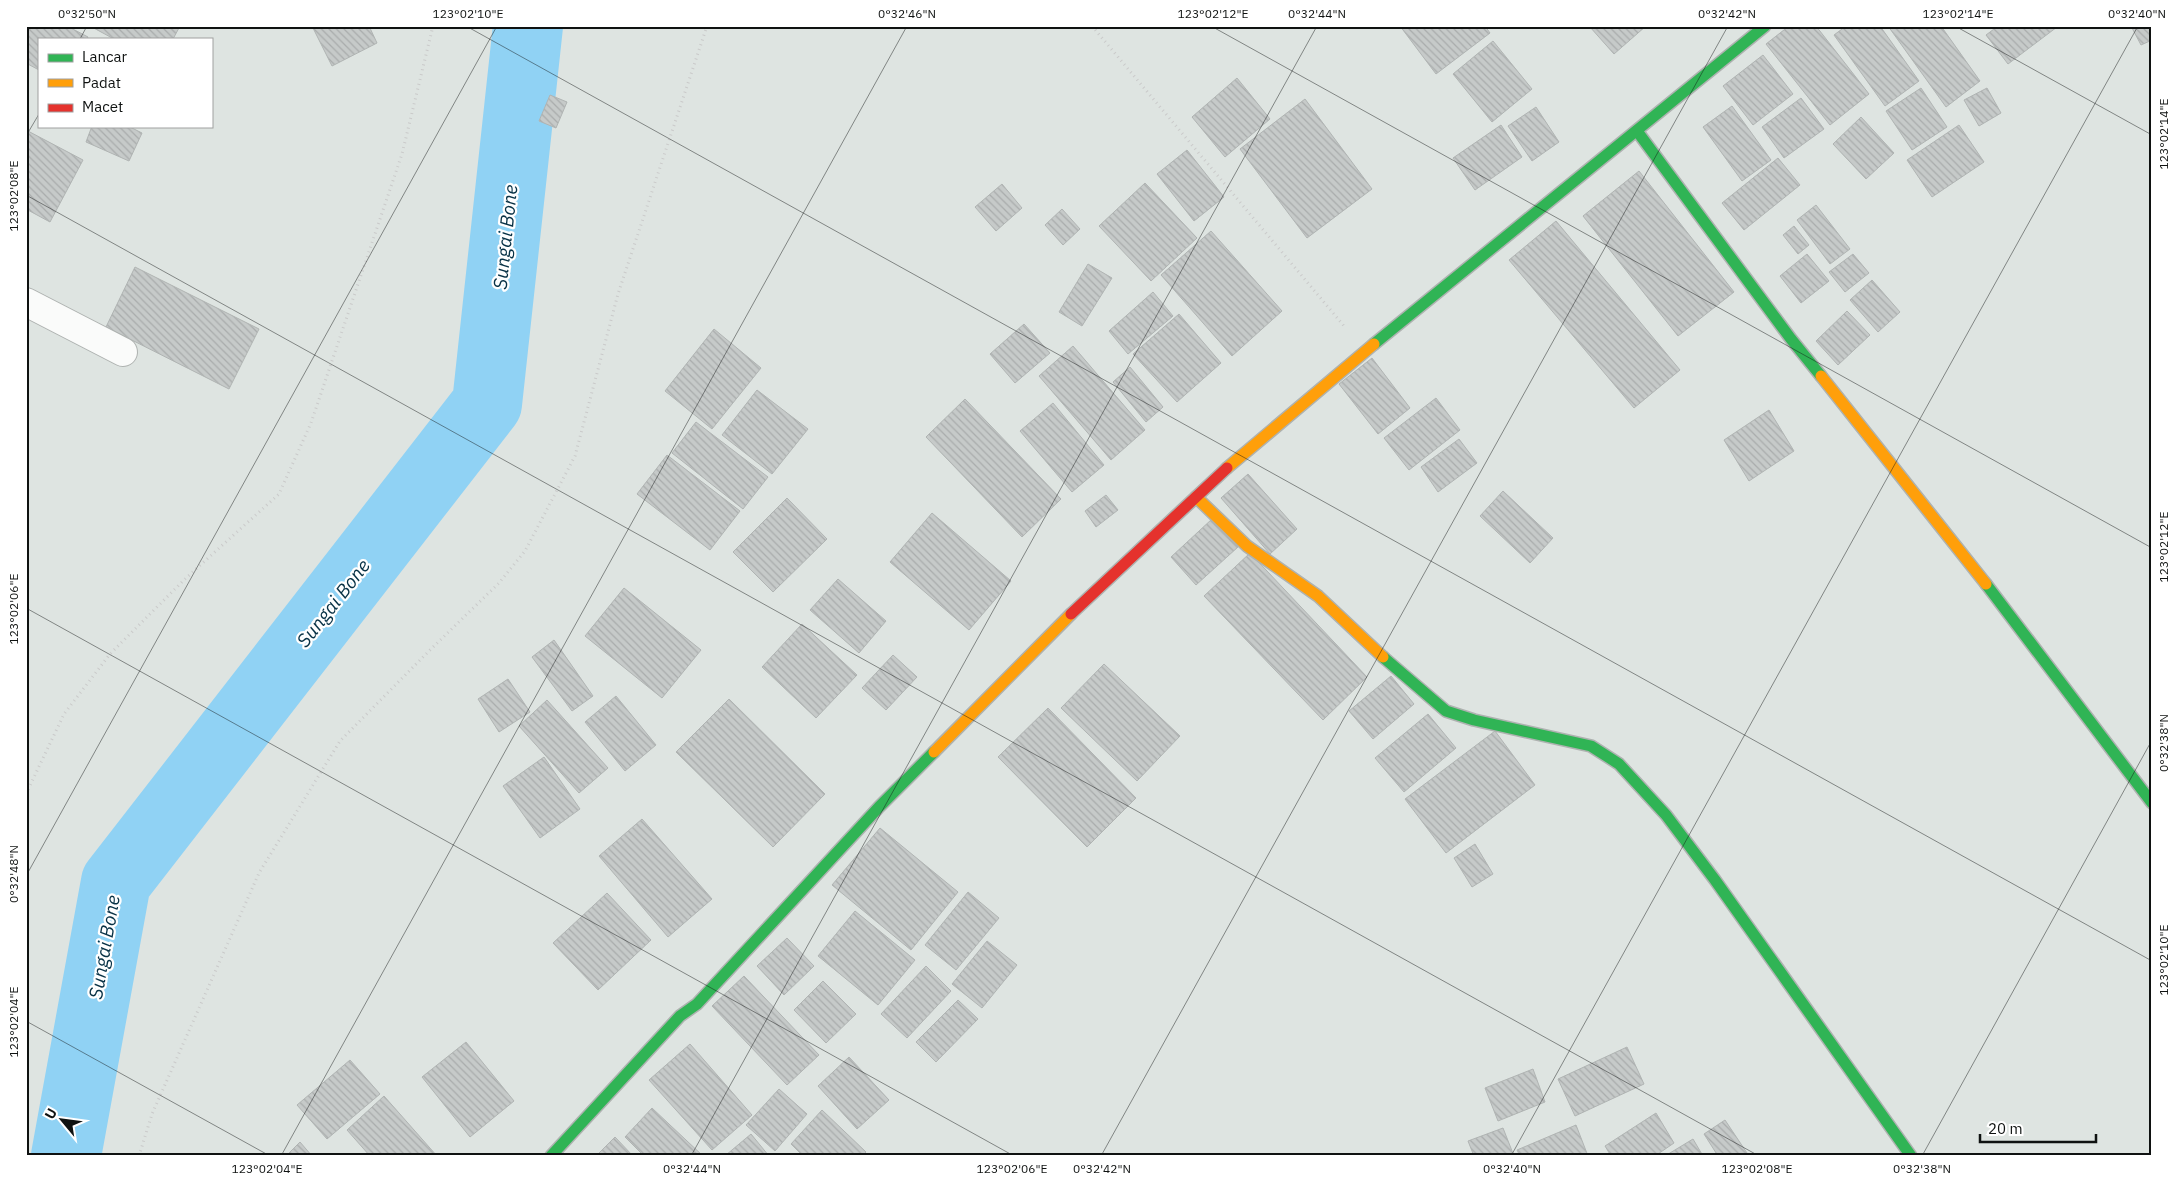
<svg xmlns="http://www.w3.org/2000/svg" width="2178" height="1182" font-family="'IBM Plex Sans',sans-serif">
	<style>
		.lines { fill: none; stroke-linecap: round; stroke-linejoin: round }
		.river { stroke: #90d2f4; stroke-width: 70 }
		.building { fill: url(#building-back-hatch); stroke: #b0b4b3 }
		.street-casing { stroke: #aeb2b0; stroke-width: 30 }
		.fast-casing { stroke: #aeb2b0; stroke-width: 14 }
		.slow-casing { stroke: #aeb2b0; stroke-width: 14 }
		.jam-casing { stroke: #aeb2b0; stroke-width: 14 }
		.path { stroke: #cacaca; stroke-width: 3; stroke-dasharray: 1 4; stroke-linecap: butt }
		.street { stroke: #fafbfa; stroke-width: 28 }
		.fast { stroke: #30b455; stroke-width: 11 }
		.slow { stroke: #ff9f0a; stroke-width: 11 }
		.jam { stroke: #e5322d; stroke-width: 11 }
		.ticks { fill: none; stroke: #0f1211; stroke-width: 1; stroke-opacity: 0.45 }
		.labels { text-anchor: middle; stroke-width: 4.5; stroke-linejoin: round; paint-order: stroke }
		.water-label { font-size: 19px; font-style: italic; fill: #083246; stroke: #fff }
		.neatline { fill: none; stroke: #0f1211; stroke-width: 2 }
		.ticks-label { font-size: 12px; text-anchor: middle; fill: #0f1211 }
	</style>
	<defs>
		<pattern id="building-back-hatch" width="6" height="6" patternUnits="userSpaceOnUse" patternTransform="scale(1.25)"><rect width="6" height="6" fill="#c6cac9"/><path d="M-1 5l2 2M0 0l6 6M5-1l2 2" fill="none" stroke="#a9acac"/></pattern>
	</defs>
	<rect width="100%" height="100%" fill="#dee4e1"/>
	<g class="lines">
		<path class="river" d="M66,1156l50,-274 371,-478 41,-378"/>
	</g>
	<g class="building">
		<path d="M26,26h41l21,11 -1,2h-48v31l-13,-7z"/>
		<path d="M90,26h90l-7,13h-59z"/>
		<path d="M312,26h57l8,17 -45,23z"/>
		<path d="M1400,26h85l5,7 -54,41z"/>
		<path d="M1591,26h55l-32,28 -24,-27z"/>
		<path d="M1789,26h27l53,68 -39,31 -64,-81z"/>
		<path d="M1846,26h34l39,55 -34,25 -51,-71z"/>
		<path d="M1888,26h53l39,55 -34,26z"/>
		<path d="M1998,26h58l1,1 -49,37 -22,-29z"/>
		<path d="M2131,26h21v14l-11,5z"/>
		<path d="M1493,41l39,48 -40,33 -39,-48z"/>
		<path d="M1763,55l30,39 -40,31 -30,-39z"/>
		<path d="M1237,78l33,41 -45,38 -33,-40z"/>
		<path d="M1921,88l26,39 -35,23 -26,-39z"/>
		<path d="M1987,88l14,25 -22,13 -15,-26z"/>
		<path d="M550,95l17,7 -11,26 -17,-7z"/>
		<path d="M1801,98l23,31 -40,29 -22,-31z"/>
		<path d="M1305,99l67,90 -65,49 -67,-89z"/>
		<path d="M1732,106l39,54 -29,21 -39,-54z"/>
		<path d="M1536,107l23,35 -27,19 -24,-35z"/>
		<path d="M1861,117l33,36 -28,26 -33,-35z"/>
		<path d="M1501,125l21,32 -47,33 -22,-32z"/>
		<path d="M1959,125l25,37 -52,35 -25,-37z"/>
		<path d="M92,126h36l14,7 -13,28 -43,-19z"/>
		<path d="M26,130l57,30 -33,62 -24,-13z"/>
		<path d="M1187,150l37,47 -30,24 -37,-47z"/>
		<path d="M1778,158l22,27 -56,45 -22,-27z"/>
		<path d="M1639,171l95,121 -56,44 -95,-120z"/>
		<path d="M1145,183l52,55 -46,43 -52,-55z"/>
		<path d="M1002,184l20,24 -26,23 -21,-24z"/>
		<path d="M1816,205l34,44 -20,15 -33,-44z"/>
		<path d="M1062,209l18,20 -17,16 -18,-20z"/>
		<path d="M1556,221l124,149 -46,38 -125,-148z"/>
		<path d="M1794,226l15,19 -11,9 -15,-19z"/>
		<path d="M1211,231l71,80 -50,45 -71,-81z"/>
		<path d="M1807,254l22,27 -28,22 -21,-27z"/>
		<path d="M1853,254l16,19 -24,19 -16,-20z"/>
		<path d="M1088,264l24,14 -30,48 -23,-14z"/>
		<path d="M135,267l124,62 -30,60 -123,-62z"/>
		<path d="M1872,280l28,32 -22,20 -28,-32z"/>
		<path d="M1153,292l20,24 -45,38 -19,-23z"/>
		<path d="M1847,311l23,24 -32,30 -22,-24z"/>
		<path d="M1179,314l42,49 -44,39 -44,-48z"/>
		<path d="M1024,324l26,29 -35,30 -25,-29z"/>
		<path d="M714,329l47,39 -49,61 -47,-38z"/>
		<path d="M1073,346l72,84 -34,30 -72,-84z"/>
		<path d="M1372,358l38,50 -32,26 -39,-50z"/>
		<path d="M1130,367l33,40 -17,15 -33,-40z"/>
		<path d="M757,390l51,39 -36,45 -50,-39z"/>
		<path d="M1436,398l24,32 -51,40 -25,-32z"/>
		<path d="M965,399l96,100 -39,38 -96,-100z"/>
		<path d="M1053,403l51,62 -32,27 -52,-61z"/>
		<path d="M1769,410l25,41 -45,30 -25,-41z"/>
		<path d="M696,422l72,55 -25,32 -71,-56z"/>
		<path d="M1459,439l18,24 -39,29 -17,-25z"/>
		<path d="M667,455l73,56 -30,39 -73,-56z"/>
		<path d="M1248,474l49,55 -27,25 -49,-56z"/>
		<path d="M1503,491l50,47 -23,25 -50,-47z"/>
		<path d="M1106,495l12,15 -22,17 -11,-16z"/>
		<path d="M787,498l40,41 -54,53 -40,-40z"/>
		<path d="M932,513l79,68 -42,49 -79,-68z"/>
		<path d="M1212,519l26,28 -42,38 -25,-28z"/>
		<path d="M1250,553l117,124 -44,43 -119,-124z"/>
		<path d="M838,579l48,42 -27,32 -49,-43z"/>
		<path d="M624,588l77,62 -39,48 -77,-62z"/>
		<path d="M802,624l55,51 -41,43 -54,-51z"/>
		<path d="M554,640l39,56 -21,15 -40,-54z"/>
		<path d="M893,655l24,22 -31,33 -24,-22z"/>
		<path d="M1104,664l76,72 -43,45 -76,-73z"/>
		<path d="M1391,676l23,28 -41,35 -24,-28z"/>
		<path d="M508,679l22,33 -31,20 -21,-33z"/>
		<path d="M616,696l40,49 -31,26 -40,-49z"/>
		<path d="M729,699l96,95 -52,53 -97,-95z"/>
		<path d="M547,700l61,68 -29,25 -60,-67z"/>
		<path d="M1048,708l88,90 -49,49 -89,-90z"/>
		<path d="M1428,714l28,34 -52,44 -29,-34z"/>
		<path d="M1495,731l40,54 -89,68 -41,-54z"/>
		<path d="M544,757l36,52 -40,29 -37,-52z"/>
		<path d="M642,819l70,80 -44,38 -69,-81z"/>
		<path d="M880,828l78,64 -47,58 -79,-65z"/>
		<path d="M1475,844l18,30 -21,13 -18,-29z"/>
		<path d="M968,892l31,26 -43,52 -31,-25z"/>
		<path d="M607,893l44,47 -53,50 -45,-47z"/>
		<path d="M855,911l60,49 -37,45 -60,-49z"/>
		<path d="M787,938l27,28 -30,29 -27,-29z"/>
		<path d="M987,941l30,24 -35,43 -30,-24z"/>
		<path d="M926,966l25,25 -44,47 -26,-24z"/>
		<path d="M744,976l75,79 -32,30 -75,-79z"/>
		<path d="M823,981l33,33 -30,29 -32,-33z"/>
		<path d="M958,1000l20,19 -42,43 -20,-20z"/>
		<path d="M466,1042l48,59 -44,36 -48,-60z"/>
		<path d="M690,1044l62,71 -40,35 -63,-70z"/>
		<path d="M1627,1047l17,37 -69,32 -17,-37z"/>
		<path d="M849,1057l40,43 -32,29 -39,-43z"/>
		<path d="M350,1060l30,34 -53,45 -30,-34z"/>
		<path d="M1533,1069l12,33 -47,19 -13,-33z"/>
		<path d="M779,1089l28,25 -32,37 -29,-26z"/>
		<path d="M384,1096l53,60h-67l-23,-26z"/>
		<path d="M652,1108l51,48h-59l-19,-19z"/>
		<path d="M822,1110l44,42 -4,4h-59l-12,-12z"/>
		<path d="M1656,1113l18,30 -19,13h-44l-6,-10z"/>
		<path d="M1725,1120l24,36h-31l-14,-22z"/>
		<path d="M1576,1125l12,31h-68l-3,-6z"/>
		<path d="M1503,1128l11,28h-40l-6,-15z"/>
		<path d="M751,1134l18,22h-42l-1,-1z"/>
		<path d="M615,1137l18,19h-37z"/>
		<path d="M1693,1139l10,17h-38z"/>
		<path d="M300,1142l12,14h-26z"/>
	</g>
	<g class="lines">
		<g class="street-casing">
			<path id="street" d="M26,302l97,50"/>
		</g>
		<g class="fast-casing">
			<g id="fast">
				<path d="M1637,131l154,208 30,37"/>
				<path d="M1374,344l391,-318"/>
				<path d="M1986,584l166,219"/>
				<path d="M1383,657l63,54 28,9 117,26 28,18 47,51 49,65 196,276"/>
				<path d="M551,1156l129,-140 17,-12 182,-197 55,-55"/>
			</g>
		</g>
		<g class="slow-casing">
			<g id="slow">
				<path d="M1821,376l165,208"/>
				<path d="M1227,468l147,-124"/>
				<path d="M1196,497l51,49 71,50 65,61"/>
				<path d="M934,752l137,-138"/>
			</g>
		</g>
		<g class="jam-casing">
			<path id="jam" d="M1071,614l156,-146"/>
		</g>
		<g class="path">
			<path d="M1092,26l252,300"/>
			<path d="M26,794l38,-80 46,-60 75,-75 94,-85 32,-71 91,-269 31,-128"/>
			<path d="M139,1156l13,-42 107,-241 81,-132 89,-90 70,-68 26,-32 50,-95 43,-162 89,-268"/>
		</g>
		<use href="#street" class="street"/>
		<use href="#fast" class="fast"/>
		<use href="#slow" class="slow"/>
		<use href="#jam" class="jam"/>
	</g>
	<path class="ticks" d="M466,26l1686,935M1211,26l941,522M1955,26l197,109M80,39l7,-13M26,136l13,-22M26,195l1733,961M26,608l988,548M26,876l471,-850M26,1021l244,135M281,1156l626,-1130M691,1156l626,-1130M1101,1156l627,-1130M1511,1156l627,-1130M1922,1156l230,-416"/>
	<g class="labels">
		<g class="water-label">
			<text transform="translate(505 237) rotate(-84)" y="7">Sungai Bone</text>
			<text transform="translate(333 603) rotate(-52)" y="7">Sungai Bone</text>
			<text transform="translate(104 947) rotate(-80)" y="7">Sungai Bone</text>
		</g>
	</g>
	<rect width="2178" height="1182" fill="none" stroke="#ffffff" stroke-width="55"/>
	<rect x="38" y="38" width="175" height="90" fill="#ffffff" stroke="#9fa0a0"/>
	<rect x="48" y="54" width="25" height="8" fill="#30b455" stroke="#9fa0a0"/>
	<text x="82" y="62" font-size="15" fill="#0f1211">Lancar</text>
	<rect x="48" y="79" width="25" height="8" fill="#ff9f0a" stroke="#9fa0a0"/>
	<text x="82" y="88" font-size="15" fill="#0f1211">Padat</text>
	<rect x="48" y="104" width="25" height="8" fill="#e5322d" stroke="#9fa0a0"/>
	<text x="82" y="112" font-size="15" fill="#0f1211">Macet</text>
	<g transform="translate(62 1120) rotate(299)" stroke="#ffffff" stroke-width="4" paint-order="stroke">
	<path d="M0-4L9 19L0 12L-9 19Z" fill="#0f1211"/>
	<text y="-8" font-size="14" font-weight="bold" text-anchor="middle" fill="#0f1211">U</text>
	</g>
	<path d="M1980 1134v8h116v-8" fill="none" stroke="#0f1211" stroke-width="2.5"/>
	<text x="1988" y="1134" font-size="15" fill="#0f1211" stroke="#ffffff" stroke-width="4" paint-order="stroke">20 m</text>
	<rect x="28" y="28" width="2122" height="1126" class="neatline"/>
	<g class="ticks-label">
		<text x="87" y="18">0°32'50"N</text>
		<text x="468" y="18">123°02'10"E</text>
		<text x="907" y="18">0°32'46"N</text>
		<text x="1213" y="18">123°02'12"E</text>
		<text x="1317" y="18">0°32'44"N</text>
		<text x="1727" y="18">0°32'42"N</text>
		<text x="1958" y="18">123°02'14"E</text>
		<text x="2137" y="18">0°32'40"N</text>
		<text transform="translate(2164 134) rotate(-90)" y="4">123°02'14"E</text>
		<text transform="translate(14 196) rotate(-90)" y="4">123°02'08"E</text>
		<text transform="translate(2164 547) rotate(-90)" y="4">123°02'12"E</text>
		<text transform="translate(14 609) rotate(-90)" y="4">123°02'06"E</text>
		<text transform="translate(2164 743) rotate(-90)" y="4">0°32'38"N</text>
		<text transform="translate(14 874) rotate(-90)" y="4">0°32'48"N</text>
		<text transform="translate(2164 960) rotate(-90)" y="4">123°02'10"E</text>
		<text transform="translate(14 1022) rotate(-90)" y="4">123°02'04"E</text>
		<text x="267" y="1173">123°02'04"E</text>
		<text x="692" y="1173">0°32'44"N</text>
		<text x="1012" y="1173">123°02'06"E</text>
		<text x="1102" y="1173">0°32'42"N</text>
		<text x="1512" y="1173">0°32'40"N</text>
		<text x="1757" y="1173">123°02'08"E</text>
		<text x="1922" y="1173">0°32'38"N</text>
	</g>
</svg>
